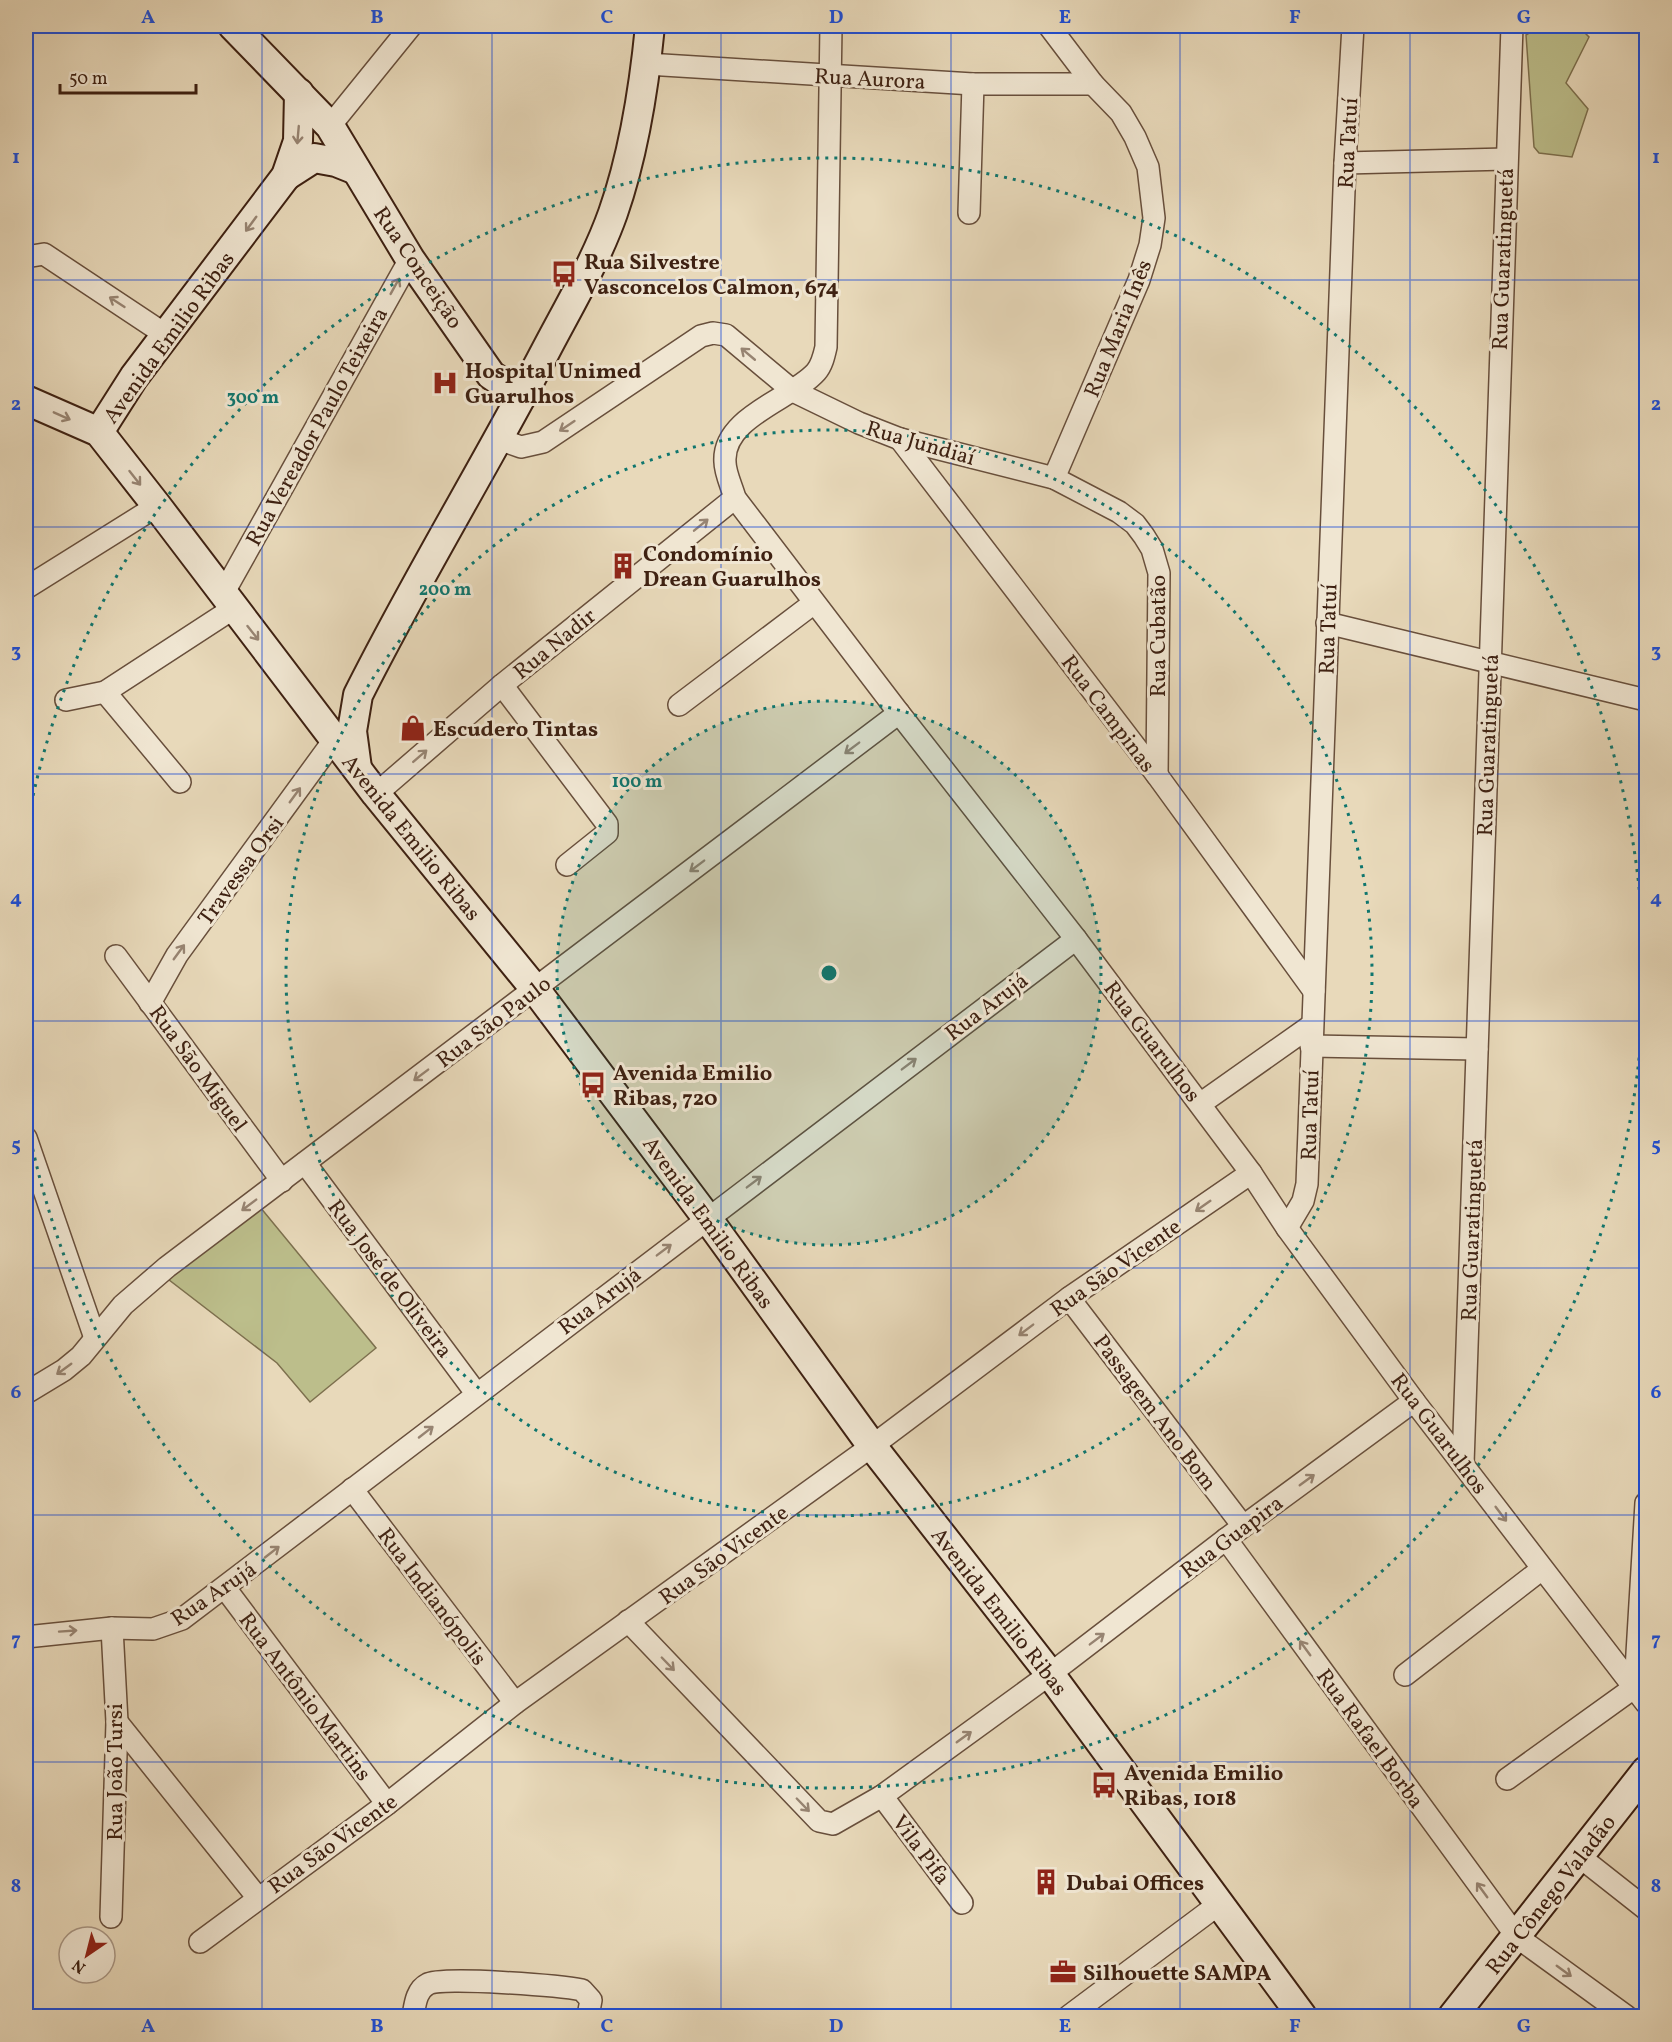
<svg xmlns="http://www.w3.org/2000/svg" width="1672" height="2042" font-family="Vollkorn,serif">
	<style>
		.green { fill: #bcbe8b; stroke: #7d704e; stroke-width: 1.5 }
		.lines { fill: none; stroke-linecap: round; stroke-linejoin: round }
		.street-casing { stroke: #684f3c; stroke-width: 24 }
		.secondary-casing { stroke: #3e2112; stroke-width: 32 }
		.street { stroke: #f0e6d2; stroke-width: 21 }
		.secondary { stroke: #f0e6d2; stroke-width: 28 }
		.oneway { stroke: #978472 }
		.grid { fill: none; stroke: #1d4ed8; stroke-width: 1.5; stroke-opacity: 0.55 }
		.ring { fill: none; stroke: #0f766e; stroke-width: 3; stroke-dasharray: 3 6 }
		.labels { text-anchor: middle; stroke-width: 6; stroke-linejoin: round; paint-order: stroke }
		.street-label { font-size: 22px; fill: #3e2112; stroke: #f0e6d2 }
		.poi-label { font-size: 22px; font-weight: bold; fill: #3e2112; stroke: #f0e6d2; text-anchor: start }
		.centre { fill: #0f766e; stroke: #f0e6d2; stroke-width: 3 }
		.ring-label { font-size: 18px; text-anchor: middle; font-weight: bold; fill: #0f766e; stroke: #f0e6d2; stroke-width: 6; stroke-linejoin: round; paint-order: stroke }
		.neatline { fill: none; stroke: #1d4ed8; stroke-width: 2 }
		.grid-label { font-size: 20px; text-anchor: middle; font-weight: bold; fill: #1d4ed8 }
	</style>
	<rect width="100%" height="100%" fill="#e8d9ba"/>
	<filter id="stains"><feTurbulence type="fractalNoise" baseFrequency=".00333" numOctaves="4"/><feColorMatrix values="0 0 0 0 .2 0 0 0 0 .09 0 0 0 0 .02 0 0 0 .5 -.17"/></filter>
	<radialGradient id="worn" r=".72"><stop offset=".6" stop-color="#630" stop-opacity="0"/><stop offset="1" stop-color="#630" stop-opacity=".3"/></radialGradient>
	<g class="green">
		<path d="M1555,27l27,3 7,7 -23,46 22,26 -16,48 -33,-4 -5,-6 -8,-112 11,-7z"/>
		<path d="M260,1207l116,141 -66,54 -33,-39 -113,-87z"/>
	</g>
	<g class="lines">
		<g class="street-casing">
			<g id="street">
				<path d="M831,26l-5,321c-2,9 -4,18 -10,25 -24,27 -94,45 -91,90 0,11 7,25 10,36l164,215 177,226 175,234 36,55 127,173 232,302"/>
				<path d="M1049,26l44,58 28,29 14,24 13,30 6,51 -4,27 -11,35 -85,198"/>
				<path d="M647,64l326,20h120"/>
				<path d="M330,126l81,-100"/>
				<path d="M1345,163l161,-4"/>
				<path d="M969,213l4,-129"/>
				<path d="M26,257l18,-3 122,81"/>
				<path d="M499,439l22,8 22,-5 158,-106 12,-3 13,2 67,56 66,32 41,16 154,39 65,34 16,12 9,12 8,13 7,24 -2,202"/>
				<path d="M900,439l257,336 157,216"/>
				<path d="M26,588l131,-82"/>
				<path d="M223,594l187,-335"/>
				<path d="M1327,623l319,77"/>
				<path d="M502,685l105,139v9l-40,32"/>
				<path d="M105,692l75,90"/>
				<path d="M66,700l39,-8 129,-84"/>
				<path d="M679,705l135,-102"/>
				<path d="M376,794l126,-109 233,-187"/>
				<path d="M116,956l166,225"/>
				<path d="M150,1003l27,-48 157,-215"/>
				<path d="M1311,1046l166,3"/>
				<path d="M1200,1104l112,-79"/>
				<path d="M26,1138l69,200"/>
				<path d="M305,1163l171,230"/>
				<path d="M1287,1228l16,-27 4,-17 38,-1021 8,-137"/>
				<path d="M1069,1298l174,228"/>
				<path d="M26,1393l38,-23 17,-14 42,-51 44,-38 732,-554"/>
				<path d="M1463,1464l49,-1438"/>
				<path d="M352,1489l163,214"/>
				<path d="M1226,1539l291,398 109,79"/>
				<path d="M225,1588l162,216"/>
				<path d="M628,1621l191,200 14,3 49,-28 168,-122 176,-135 188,-138"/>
				<path d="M26,1637l86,-9 41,1 29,-10 894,-680"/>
				<path d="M1405,1675l137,-106"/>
				<path d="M117,1722l141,176"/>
				<path d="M1507,1779l128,-92 11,-184"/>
				<path d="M882,1796l80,107"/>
				<path d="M1580,1857l66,52"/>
				<path d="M111,1917l6,-195 -5,-94"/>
				<path d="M200,1942l187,-138 128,-101 357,-257 197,-148 182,-125"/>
				<path d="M413,2016c2,-11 3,-26 15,-32 13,-8 134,2 154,6l9,10 -3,16"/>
				<path d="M1069,2016l150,-112"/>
			</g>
		</g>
		<g class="secondary-casing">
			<g id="secondary">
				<path d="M233,26l97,100 80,133 81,116 31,21"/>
				<path d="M286,176l28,-18 22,4 20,8"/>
				<path d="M26,400l73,32 58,74 219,288 159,195 172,229 165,228 178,228 252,342"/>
				<path d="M99,432l35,-55 152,-201 12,-35 1,-48"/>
				<path d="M357,768l-5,-37 6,-36c58,-116 127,-228 187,-343 24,-46 51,-91 68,-139 21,-60 31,-125 37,-187"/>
				<path d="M1453,2016l193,-245"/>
			</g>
		</g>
		<use href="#street" class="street"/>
		<use href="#secondary" class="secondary"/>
	</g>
	<defs><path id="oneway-shaft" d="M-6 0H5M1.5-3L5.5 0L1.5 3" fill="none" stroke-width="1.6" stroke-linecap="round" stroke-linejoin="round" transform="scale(1.5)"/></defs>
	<g class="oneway">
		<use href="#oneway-shaft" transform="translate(298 135) rotate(95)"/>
		<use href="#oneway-shaft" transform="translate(251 224) rotate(126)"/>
		<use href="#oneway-shaft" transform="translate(395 286) rotate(-61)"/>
		<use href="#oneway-shaft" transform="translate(117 302) rotate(-147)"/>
		<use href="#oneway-shaft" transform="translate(748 354) rotate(-140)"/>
		<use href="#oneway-shaft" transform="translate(62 416) rotate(24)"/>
		<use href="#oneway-shaft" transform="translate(567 426) rotate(146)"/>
		<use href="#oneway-shaft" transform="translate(135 478) rotate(52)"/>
		<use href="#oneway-shaft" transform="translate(701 525) rotate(-39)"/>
		<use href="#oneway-shaft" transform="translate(253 633) rotate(52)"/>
		<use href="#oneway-shaft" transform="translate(852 748) rotate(143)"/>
		<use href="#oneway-shaft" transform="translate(420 756) rotate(-41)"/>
		<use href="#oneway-shaft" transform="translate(295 795) rotate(-54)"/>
		<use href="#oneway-shaft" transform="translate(697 866) rotate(143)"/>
		<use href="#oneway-shaft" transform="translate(179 952) rotate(-54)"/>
		<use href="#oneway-shaft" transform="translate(909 1064) rotate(-37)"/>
		<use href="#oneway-shaft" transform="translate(421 1075) rotate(143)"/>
		<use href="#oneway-shaft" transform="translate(754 1182) rotate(-37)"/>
		<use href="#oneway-shaft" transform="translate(249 1205) rotate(143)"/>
		<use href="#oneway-shaft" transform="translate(1203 1206) rotate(145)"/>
		<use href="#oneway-shaft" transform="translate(664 1250) rotate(-37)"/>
		<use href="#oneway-shaft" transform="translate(1026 1330) rotate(143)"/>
		<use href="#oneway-shaft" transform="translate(64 1369) rotate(144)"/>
		<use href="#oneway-shaft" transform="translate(426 1432) rotate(-38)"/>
		<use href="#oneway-shaft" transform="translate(1307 1480) rotate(-36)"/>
		<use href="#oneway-shaft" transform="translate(1501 1514) rotate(53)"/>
		<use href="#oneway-shaft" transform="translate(272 1552) rotate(-38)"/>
		<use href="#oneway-shaft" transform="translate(68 1631) rotate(-4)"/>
		<use href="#oneway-shaft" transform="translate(1097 1639) rotate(-37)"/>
		<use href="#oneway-shaft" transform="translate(1305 1648) rotate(-126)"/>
		<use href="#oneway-shaft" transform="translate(668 1664) rotate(46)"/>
		<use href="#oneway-shaft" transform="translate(964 1737) rotate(-36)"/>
		<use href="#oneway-shaft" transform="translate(803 1805) rotate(46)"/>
		<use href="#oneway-shaft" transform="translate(1482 1890) rotate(-126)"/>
		<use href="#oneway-shaft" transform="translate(1564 1971) rotate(36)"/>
	</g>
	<path class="grid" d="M262,26v1990M492,26v1990M721,26v1990M951,26v1990M1180,26v1990M1410,26v1990M26,280h1620M26,527h1620M26,774h1620M26,1021h1620M26,1268h1620M26,1515h1620M26,1762h1620"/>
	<circle cx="829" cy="973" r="272" fill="#0f766e" fill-opacity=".12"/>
	<g class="ring">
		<circle cx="829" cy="973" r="272"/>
		<circle cx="829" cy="973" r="543"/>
		<path d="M26 831A815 815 0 1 1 26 1115"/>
	</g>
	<defs>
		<g id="bus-bare" transform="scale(2.07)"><path d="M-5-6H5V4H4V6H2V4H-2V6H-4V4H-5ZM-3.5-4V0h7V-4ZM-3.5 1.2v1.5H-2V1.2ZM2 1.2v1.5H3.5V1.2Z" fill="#8f2418" stroke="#f0e6d2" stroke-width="2.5" paint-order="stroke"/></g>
		<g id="hospital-bare" transform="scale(2.07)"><path d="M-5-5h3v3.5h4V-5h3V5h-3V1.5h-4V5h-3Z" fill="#8f2418" stroke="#f0e6d2" stroke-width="2.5" paint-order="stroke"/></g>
		<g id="building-bare" transform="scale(2.07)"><path d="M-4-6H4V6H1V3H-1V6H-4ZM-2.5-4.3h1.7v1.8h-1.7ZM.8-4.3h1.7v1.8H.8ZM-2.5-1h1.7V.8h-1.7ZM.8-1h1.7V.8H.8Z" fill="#8f2418" stroke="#f0e6d2" stroke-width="2.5" paint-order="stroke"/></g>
		<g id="shop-bare" transform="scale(2.07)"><path d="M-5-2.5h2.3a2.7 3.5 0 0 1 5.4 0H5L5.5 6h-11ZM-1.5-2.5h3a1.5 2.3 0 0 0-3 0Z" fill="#8f2418" stroke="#f0e6d2" stroke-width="2.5" paint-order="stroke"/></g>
		<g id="office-bare" transform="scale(2.07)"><path d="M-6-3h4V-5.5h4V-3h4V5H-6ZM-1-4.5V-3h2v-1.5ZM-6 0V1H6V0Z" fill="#8f2418" stroke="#f0e6d2" stroke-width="2.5" paint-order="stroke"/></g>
	</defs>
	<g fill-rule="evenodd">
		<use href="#bus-bare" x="564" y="274"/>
		<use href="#hospital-bare" x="445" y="383"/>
		<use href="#building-bare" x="623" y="566"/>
		<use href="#shop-bare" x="413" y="728"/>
		<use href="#bus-bare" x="593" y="1085"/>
		<use href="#bus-bare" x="1104" y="1785"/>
		<use href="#building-bare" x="1046" y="1882"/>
		<use href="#office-bare" x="1063" y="1972"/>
	</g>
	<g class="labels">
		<g class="street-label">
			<text transform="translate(870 78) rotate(3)" y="8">Rua Aurora</text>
			<text transform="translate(1347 143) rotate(-87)" y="8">Rua Tatuí</text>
			<text transform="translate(1502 259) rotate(-88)" y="8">Rua Guaratinguetá</text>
			<text transform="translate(419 267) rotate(56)" y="8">Rua Conceição</text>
			<text transform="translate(1117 328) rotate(-68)" y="8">Rua Maria Inês</text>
			<text transform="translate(168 337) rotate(-54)" y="8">Avenida Emilio Ribas</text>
			<text transform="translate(316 426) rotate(-61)" y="8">Rua Vereador Paulo Teixeira</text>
			<text transform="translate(921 442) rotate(16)" y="8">Rua Jundiaí</text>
			<text transform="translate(1327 629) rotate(-88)" y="8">Rua Tatuí</text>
			<text transform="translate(1157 636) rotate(-90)" y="8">Rua Cubatão</text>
			<text transform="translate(554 643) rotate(-39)" y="8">Rua Nadir</text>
			<text transform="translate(1109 713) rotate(53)" y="8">Rua Campinas</text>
			<text transform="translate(1487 745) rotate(-88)" y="8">Rua Guaratinguetá</text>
			<text transform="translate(412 837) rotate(51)" y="8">Avenida Emilio Ribas</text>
			<text transform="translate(240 870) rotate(-54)" y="8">Travessa Orsi</text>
			<text transform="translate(986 1006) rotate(-37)" y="8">Rua Arujá</text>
			<text transform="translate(493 1021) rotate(-37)" y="8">Rua São Paulo</text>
			<text transform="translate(1153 1041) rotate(53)" y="8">Rua Guarulhos</text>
			<text transform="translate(199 1068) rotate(54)" y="8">Rua São Miguel</text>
			<text transform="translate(1309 1115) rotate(-88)" y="8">Rua Tatuí</text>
			<text transform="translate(709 1222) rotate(54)" y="8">Avenida Emilio Ribas</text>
			<text transform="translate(1471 1230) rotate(-88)" y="8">Rua Guaratinguetá</text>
			<text transform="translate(1115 1267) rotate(-35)" y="8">Rua São Vicente</text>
			<text transform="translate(391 1278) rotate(53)" y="8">Rua José de Oliveira</text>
			<text transform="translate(599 1300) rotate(-37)" y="8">Rua Arujá</text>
			<text transform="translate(1156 1412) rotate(53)" y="8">Passagem Ano Bom</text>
			<text transform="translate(1440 1433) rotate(53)" y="8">Rua Guarulhos</text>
			<text transform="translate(1231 1536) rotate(-37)" y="8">Rua Guapira</text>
			<text transform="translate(723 1554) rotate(-36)" y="8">Rua São Vicente</text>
			<text transform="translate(213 1593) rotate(-34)" y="8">Rua Arujá</text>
			<text transform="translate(433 1596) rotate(53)" y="8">Rua Indianópolis</text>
			<text transform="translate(1000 1611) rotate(52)" y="8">Avenida Emilio Ribas</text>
			<text transform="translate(306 1696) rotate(53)" y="8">Rua Antônio Martins</text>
			<text transform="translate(1371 1738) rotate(54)" y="8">Rua Rafael Borba</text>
			<text transform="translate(114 1772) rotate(-90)" y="8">Rua João Tursi</text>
			<text transform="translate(332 1843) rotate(-36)" y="8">Rua São Vicente</text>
			<text transform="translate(922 1849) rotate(53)" y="8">Vila Pifa</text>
			<text transform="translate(1550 1894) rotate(-52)" y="8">Rua Cônego Valadão</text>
		</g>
		<g class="poi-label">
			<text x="584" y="269">Rua Silvestre<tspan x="584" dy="25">Vasconcelos Calmon, 674</tspan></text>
			<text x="465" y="378">Hospital Unimed<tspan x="465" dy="25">Guarulhos</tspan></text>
			<text x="643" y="561">Condomínio<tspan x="643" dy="25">Drean Guarulhos</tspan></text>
			<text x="433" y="736">Escudero Tintas</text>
			<text x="613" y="1080">Avenida Emilio<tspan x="613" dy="25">Ribas, 720</tspan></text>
			<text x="1124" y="1780">Avenida Emilio<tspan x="1124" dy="25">Ribas, 1018</tspan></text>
			<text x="1066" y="1890">Dubai Offices</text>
			<text x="1083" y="1980">Silhouette SAMPA</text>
		</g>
	</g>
	<circle cx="829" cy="973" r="9" class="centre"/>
	<g class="ring-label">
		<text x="253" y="403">300 m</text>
		<text x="445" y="595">200 m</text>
		<text x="637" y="787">100 m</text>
	</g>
	<rect width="1672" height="2042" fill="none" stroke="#e8d9ba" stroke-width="66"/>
	<g transform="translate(87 1955) rotate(215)"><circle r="28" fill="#f0e6d2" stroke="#a99785" stroke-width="1.5"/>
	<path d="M0-4.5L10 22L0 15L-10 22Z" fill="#8f2418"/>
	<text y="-9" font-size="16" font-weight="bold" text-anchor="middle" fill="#3e2112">N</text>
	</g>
	<path d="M60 84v9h136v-9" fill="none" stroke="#3e2112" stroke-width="3"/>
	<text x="69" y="84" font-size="18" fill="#3e2112" stroke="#f0e6d2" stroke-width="4.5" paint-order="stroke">50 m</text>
	<rect x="33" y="33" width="1606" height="1976" class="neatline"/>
	<g class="grid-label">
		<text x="148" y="23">A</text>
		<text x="377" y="23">B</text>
		<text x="607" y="23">C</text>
		<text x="836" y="23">D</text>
		<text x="1065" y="23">E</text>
		<text x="1295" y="23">F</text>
		<text x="1524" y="23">G</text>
		<text x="16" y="163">1</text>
		<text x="1656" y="163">1</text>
		<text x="16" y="410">2</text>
		<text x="1656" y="410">2</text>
		<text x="16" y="657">3</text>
		<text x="1656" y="657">3</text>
		<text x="16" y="904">4</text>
		<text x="1656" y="904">4</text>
		<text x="16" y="1151">5</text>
		<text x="1656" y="1151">5</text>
		<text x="16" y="1398">6</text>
		<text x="1656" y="1398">6</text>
		<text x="16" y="1645">7</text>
		<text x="1656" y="1645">7</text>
		<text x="16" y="1892">8</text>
		<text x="1656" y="1892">8</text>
		<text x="148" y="2032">A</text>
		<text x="377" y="2032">B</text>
		<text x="607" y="2032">C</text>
		<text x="836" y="2032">D</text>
		<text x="1065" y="2032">E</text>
		<text x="1295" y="2032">F</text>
		<text x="1524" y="2032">G</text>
	</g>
	<rect width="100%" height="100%" filter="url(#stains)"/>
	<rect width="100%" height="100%" fill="url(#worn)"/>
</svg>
